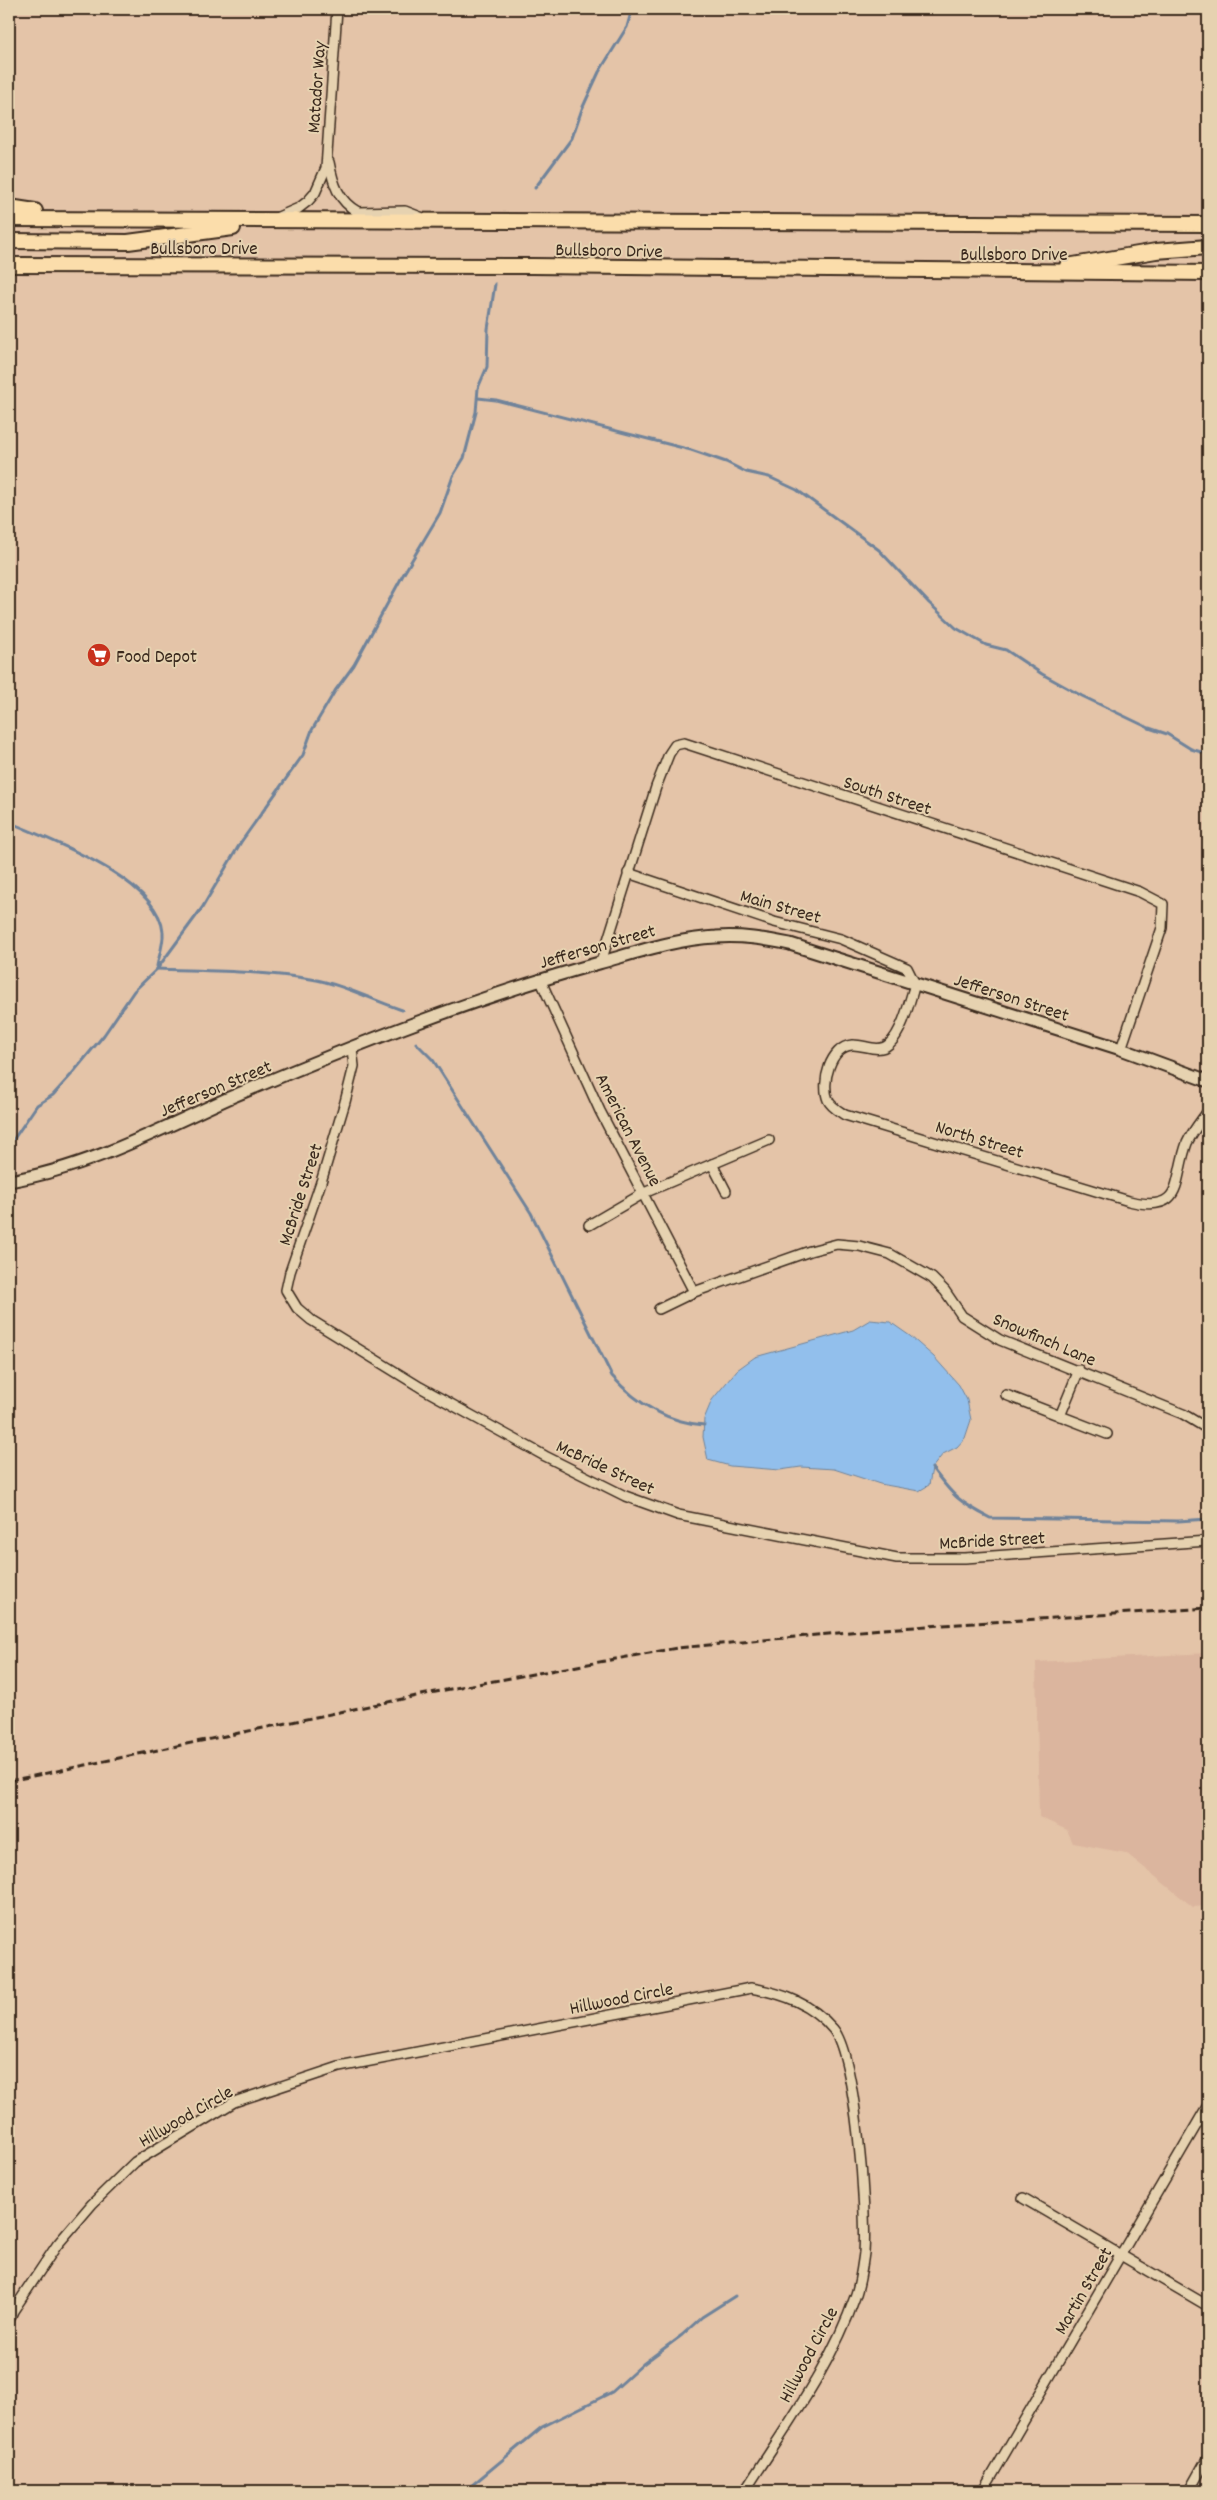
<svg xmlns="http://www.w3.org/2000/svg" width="1217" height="2500" font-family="Dekko,sans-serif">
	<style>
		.built { fill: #dbb59e }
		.water { fill: #92bfec; stroke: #6f839a }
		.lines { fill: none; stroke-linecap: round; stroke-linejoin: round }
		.stream { stroke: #6f839a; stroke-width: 3 }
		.minor-casing { stroke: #3b2a1e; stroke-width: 12 }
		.tertiary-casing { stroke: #3b2a1e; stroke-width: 15 }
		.primary-casing { stroke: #3b2a1e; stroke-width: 18 }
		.minor { stroke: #e6d2b0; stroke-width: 9 }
		.tertiary { stroke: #e6d2b0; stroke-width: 11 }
		.primary { stroke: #fbddab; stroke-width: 14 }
		.rail { stroke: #3b2a1e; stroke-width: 3; stroke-dasharray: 8 4; stroke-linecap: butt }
		.labels { text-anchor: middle; stroke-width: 4; stroke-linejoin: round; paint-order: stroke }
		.street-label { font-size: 19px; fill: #3b2a1e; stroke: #e6d2b0 }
		.poi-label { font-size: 19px; fill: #3b2a1e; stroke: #e6d2b0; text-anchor: start }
	</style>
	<rect width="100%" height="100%" fill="#e4c4a8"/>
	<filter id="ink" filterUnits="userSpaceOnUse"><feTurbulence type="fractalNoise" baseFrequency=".02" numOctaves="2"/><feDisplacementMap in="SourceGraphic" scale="10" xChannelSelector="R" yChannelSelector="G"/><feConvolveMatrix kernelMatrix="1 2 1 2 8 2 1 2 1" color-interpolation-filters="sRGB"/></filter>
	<g filter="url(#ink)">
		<path class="built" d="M1208,1653v253l-15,1 -67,-54 -53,-10 -6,-13 -28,-13 -3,-155z"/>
		<path class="water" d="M870,1320l20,2 20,14 24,21 25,28 8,15 4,20 -6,18 -8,9 -14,7 -11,14 -3,17 -10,6 -39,-7 -46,-15 -33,-2 -21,3 -50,-4 -22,-6 -5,-23 1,-18 8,-19 25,-30 18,-13 98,-27z"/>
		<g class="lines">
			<g class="stream">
				<path d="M535,188l37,-50 10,-29 17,-37 28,-45 5,-18"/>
				<path d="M478,398l18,2 195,50 35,12 20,10 23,5 28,13 82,60 50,53 27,25 30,17 20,5 36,24 40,22 67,32 18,6 24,15 17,5"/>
				<path d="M9,822c43,19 149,57 154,110 1,11 -4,24 -6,34"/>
				<path d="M157,969c51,2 104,2 154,10 31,5 61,21 91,31"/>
				<path d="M416,1043l17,17 98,153 81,163c25,28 54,46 92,49"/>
				<path d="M9,1146l28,-41 16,-10 18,-20 33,-40 30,-44 23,-22 45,-61 39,-66 62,-87 9,-25 23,-39 19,-26 49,-90 37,-62 13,-37 11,-18 12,-46 2,-24 9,-21 1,-38 7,-45"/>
				<path d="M932,1468c21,28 27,34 58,50l188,3 30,-2"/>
				<path d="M465,2491l77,-64 70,-35 31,-28 39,-29 20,-18 33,-21"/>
			</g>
			<g class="minor-casing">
				<g id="minor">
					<path d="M329,162c4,21 9,39 29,50l47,-1 18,7"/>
					<path d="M276,218l23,-10 9,-7 7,-8 11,-25 11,-159"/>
					<path d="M628,873l146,49 67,17 66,29 8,16c-5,16 -13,49 -26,60 -11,10 -25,0 -37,1 -22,2 -31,38 -24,55 3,7 11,11 17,15l284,86c56,13 44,-20 58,-58 5,-11 14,-22 21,-32"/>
					<path d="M601,962l55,-175 13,-33 6,-9 9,-2 456,149 23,12 -1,24 -41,121"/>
					<path d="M540,979l60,132 94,181"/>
					<path d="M352,1049l2,17 -9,36 -24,80 -31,90 -4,18 11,18 14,12 109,67 125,69 80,40 53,19 219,43h68l243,-17"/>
					<path d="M712,1164l14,27"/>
					<path d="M589,1225l55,-32 125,-53"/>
					<path d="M659,1309l35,-17 116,-41 27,-7 22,2 31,8 42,24 13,13 17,25 38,24 183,74 25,15"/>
					<path d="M1006,1395l101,39"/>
					<path d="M1060,1416l19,-46"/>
					<path d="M1023,2198l185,108"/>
					<path d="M9,2320l4,-9 44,-66 35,-41 43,-42 99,-60 105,-35 412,-79c33,6 60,15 82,41 23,27 34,185 31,224 -2,14 -4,31 -9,44 -24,70 -71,132 -110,194"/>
					<path d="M983,2491l225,-386"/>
					<path d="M1189,2491l19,-34"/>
				</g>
			</g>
			<g class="tertiary-casing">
				<path id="tertiary" d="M9,1181c78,-13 149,-51 220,-83 120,-51 244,-100 370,-135 39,-11 76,-24 117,-26 25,-2 49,2 74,7l331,105 87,32"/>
			</g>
			<g class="primary-casing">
				<g id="primary">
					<path d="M9,207l26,4"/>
					<path d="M9,219l1199,5"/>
					<path d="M9,241l119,1 105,-14"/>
					<path d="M9,265l524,1 675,7"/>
					<path d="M1067,266l89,-15 52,-4"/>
				</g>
			</g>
			<use href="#minor" class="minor"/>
			<use href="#tertiary" class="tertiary"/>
			<use href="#primary" class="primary"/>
			<path class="rail" d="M9,1781l446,-93 222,-40 205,-19 326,-21"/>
		</g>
	</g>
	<defs>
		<g id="supermarket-disc" transform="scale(1.25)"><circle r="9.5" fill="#c8321e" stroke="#e6d2b0"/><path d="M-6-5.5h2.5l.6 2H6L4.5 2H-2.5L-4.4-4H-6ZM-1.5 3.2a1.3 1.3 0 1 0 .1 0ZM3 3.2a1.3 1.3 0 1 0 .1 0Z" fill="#fff"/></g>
	</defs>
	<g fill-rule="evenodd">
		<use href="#supermarket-disc" x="99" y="655"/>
	</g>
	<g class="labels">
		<g class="street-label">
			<text transform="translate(315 87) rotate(-86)" y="7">Matador Way</text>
			<text x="204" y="254">Bullsboro Drive</text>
			<text transform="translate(609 249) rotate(1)" y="7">Bullsboro Drive</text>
			<text x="1014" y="260">Bullsboro Drive</text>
			<text transform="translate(888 794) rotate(18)" y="7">South Street</text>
			<text transform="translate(781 905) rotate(16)" y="7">Main Street</text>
			<text transform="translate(597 945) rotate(-16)" y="7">Jefferson Street</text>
			<text transform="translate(1012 996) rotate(18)" y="7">Jefferson Street</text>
			<text transform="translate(215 1087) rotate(-23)" y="7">Jefferson Street</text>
			<text transform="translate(630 1129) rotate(63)" y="7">American Avenue</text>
			<text transform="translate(980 1138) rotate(17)" y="7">North Street</text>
			<text transform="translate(299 1194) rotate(-72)" y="7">McBride Street</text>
			<text transform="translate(1045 1338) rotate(23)" y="7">Snowfinch Lane</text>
			<text transform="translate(606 1466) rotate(25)" y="7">McBride Street</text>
			<text transform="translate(992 1539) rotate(-3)" y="7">McBride Street</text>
			<text transform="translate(621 1997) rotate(-11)" y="7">Hillwood Circle</text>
			<text transform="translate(185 2115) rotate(-30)" y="7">Hillwood Circle</text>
			<text transform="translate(1082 2290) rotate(-60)" y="7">Martin Street</text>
			<text transform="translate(807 2354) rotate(-62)" y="7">Hillwood Circle</text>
		</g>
		<g class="poi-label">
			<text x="116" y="662">Food Depot</text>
		</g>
	</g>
	<rect width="1217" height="2500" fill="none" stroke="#e6d2b0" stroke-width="30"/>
	<rect x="15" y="15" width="1187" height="2470" fill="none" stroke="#3b2a1e" stroke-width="2" filter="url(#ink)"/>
</svg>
